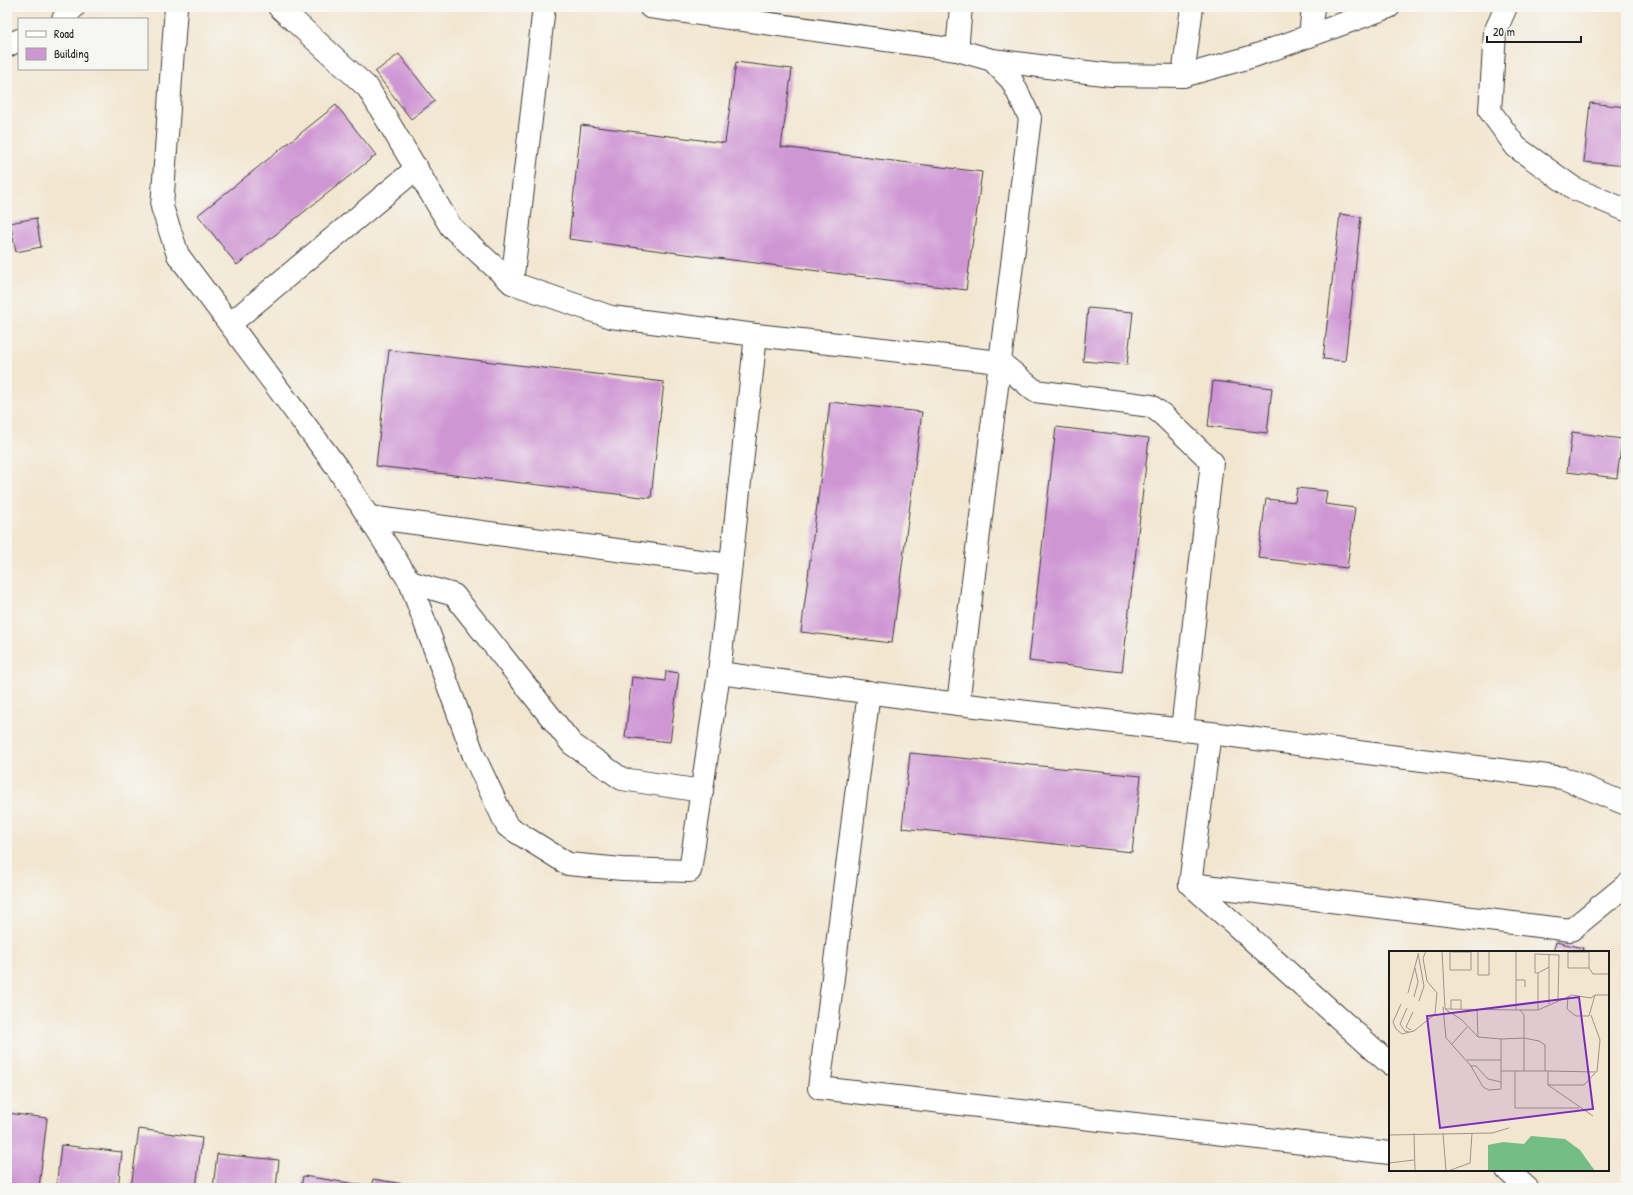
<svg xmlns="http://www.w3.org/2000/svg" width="1633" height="1195" font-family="'Patrick Hand',sans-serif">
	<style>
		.building { fill: #cf96d4 }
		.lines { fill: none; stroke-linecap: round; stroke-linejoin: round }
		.minor-casing { stroke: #3c3a37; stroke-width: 24 }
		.minor { stroke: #fff; stroke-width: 22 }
		.inset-road { fill: none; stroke: #9c9588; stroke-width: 1 }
		.view { fill: #7b2cbf; fill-opacity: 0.15; stroke: #7b2cbf; stroke-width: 2 }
		.inset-edge { fill: none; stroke: #1c1c1c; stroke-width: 2 }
	</style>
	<rect width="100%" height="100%" fill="#f6f6f2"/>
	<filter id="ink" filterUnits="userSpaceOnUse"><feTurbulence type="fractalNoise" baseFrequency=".025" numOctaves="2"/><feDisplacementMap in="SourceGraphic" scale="8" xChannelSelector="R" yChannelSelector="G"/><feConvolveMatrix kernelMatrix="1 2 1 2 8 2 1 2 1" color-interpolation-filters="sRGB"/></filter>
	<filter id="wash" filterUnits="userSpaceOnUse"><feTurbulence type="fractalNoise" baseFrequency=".012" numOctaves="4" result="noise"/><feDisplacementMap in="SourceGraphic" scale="16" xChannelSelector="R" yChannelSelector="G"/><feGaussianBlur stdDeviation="0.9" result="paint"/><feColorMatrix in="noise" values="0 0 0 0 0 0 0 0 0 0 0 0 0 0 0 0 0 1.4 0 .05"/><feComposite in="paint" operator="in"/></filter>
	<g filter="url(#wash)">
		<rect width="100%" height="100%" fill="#f2e6d0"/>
		<g id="blocks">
			<g class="building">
				<path d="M399,54l36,47 -24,18 -36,-47z"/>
				<path d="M736,62l56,7 -11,78 201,25 -16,118 -397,-51 12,-114 144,18z"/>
				<path d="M1590,103l36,4v59l-42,-4z"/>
				<path d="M336,105l40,50 -139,110 -39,-50z"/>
				<path d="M1340,214l21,3 -16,144 -22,-2z"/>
				<path d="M36,218l5,29 -25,5 -6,-29z"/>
				<path d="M1088,308l45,4 -6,53 -44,-4z"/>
				<path d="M389,350l275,32 -13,116 -275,-32z"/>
				<path d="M1213,381l59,7 -5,45 -59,-7z"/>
				<path d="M830,402l92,10 -30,231 -91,-11z"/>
				<path d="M1056,427l93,11 -27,234 -93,-11z"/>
				<path d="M1572,432l50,7 -5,39 -50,-6z"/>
				<path d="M1297,488l30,3 -2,13 30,4 -8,60 -89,-10 8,-59 29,3z"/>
				<path d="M666,671l13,2 -9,69 -45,-5 7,-60 33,4z"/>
				<path d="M910,753l231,23 -9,76 -230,-24z"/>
				<path d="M1556,942l27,6 -1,4h-29z"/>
				<path d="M7,1113l40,5 -8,70h-26l1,-4 -7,-1z"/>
				<path d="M139,1129l63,9 -6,50h-65z"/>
				<path d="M61,1145l61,7 -4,36h-62z"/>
				<path d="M217,1154l62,6 -3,28h-63z"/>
				<path d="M303,1176l60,9 -1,3h-61z"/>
				<path d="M373,1179l49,8v1h-51z"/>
			</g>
		</g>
	</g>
	<g filter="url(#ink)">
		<use href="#blocks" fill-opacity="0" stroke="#3c3a37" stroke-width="1"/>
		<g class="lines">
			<g class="minor-casing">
				<g id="minor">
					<path d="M176,7l-14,200 16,48 158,211 74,116 64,174 33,70 61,38 54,5 68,2 29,-198 239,31"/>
					<path d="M279,7l89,81 83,139 61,56"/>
					<path d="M544,7l-32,276 99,34 145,18"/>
					<path d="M650,7l307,43 35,10 20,21 18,37 -72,586 252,29 -20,151 200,180"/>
					<path d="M1506,7l-11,25 -5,79 26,36 59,42 51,21"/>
					<path d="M63,19l11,-12"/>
					<path d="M1310,36l3,-29"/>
					<path d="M7,46l12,-6"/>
					<path d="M957,50l4,-43"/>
					<path d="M992,60l119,15 72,1 71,-20 135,-49"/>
					<path d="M1183,76l9,-69"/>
					<path d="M230,324l187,-156"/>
					<path d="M369,517l361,48"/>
					<path d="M410,582l44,13 118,149 50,35 80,12"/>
					<path d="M719,673l37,-338 244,27 35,29 116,15 12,9 49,47 -30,268"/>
					<path d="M869,692l-50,396 571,65"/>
					<path d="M1210,733l353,45 63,26"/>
					<path d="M1190,884l381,46 55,-45"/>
					<path d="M1507,1170l20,18"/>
				</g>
			</g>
			<use href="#minor" class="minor"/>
		</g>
	</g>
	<g transform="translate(1389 951)">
		<rect width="220" height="220" fill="#f2e6d0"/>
		<path d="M142,185l34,3 15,11 15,21h-107v-26l15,-3 21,2z" fill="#74bd84"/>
		<path class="inset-road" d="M53,0l3,58 75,1 4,5v56h24v14l45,31M89,0v24h11v-24M127,0v59M179,0v17h21v-16h-21M63,1h19v18h-21v-18l2,-1M29,2l6,33 -5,15M160,3v50M200,17l4,6h16M149,22l11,-6M127,29h9v7M19,42l10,-38M206,44l-6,21h-13l-9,-7 1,-12 4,-2 19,3 4,-3h14M25,46l4,-15 -3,-14M12,53l-8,18 3,7 6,5 12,-3 21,-17 2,-21 -10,-12 -4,-23 3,-7M54,56l3,31 25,28 12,21 6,3 12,-1v-18h23M18,57l-7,16 5,7 4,1M56,58l17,11 16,17M62,58v-9h10v9M88,58l1,28 23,2M131,59h18l32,-14M149,59v-37h-3v-19l24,1 -1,45M22,79l-5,-3 7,-15M63,93l15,-17M78,109h34M82,115h5l12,13 13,3M112,120v-32l23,-1 15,3 6,4v26M126,120v37h64M159,120l49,1 3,-32 -9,-25M159,134h36l11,-12M25,182l1,38M54,182l3,38M0,184l103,-2 17,-5M0,212l25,-3M59,220l22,-8 2,-30"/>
		<path class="view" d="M190,46l14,112 -153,19 -13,-112z"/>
		<rect width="220" height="220" class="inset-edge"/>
	</g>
	<rect width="1633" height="1195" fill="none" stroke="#f6f6f2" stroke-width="24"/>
	<rect x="18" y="18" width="130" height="52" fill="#f6f6f2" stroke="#9f9f9c"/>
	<rect x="26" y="31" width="20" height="6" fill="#ffffff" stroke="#9f9f9c"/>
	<text x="54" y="38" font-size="12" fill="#1c1c1c">Road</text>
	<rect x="26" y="48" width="20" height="12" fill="#cf96d4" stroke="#9f9f9c"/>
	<text x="54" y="58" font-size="12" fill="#1c1c1c">Building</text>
	<path d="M1487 36v6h94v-6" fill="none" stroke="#1c1c1c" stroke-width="2"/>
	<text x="1493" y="36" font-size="12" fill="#1c1c1c" stroke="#f6f6f2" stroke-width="3" paint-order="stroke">20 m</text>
</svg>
